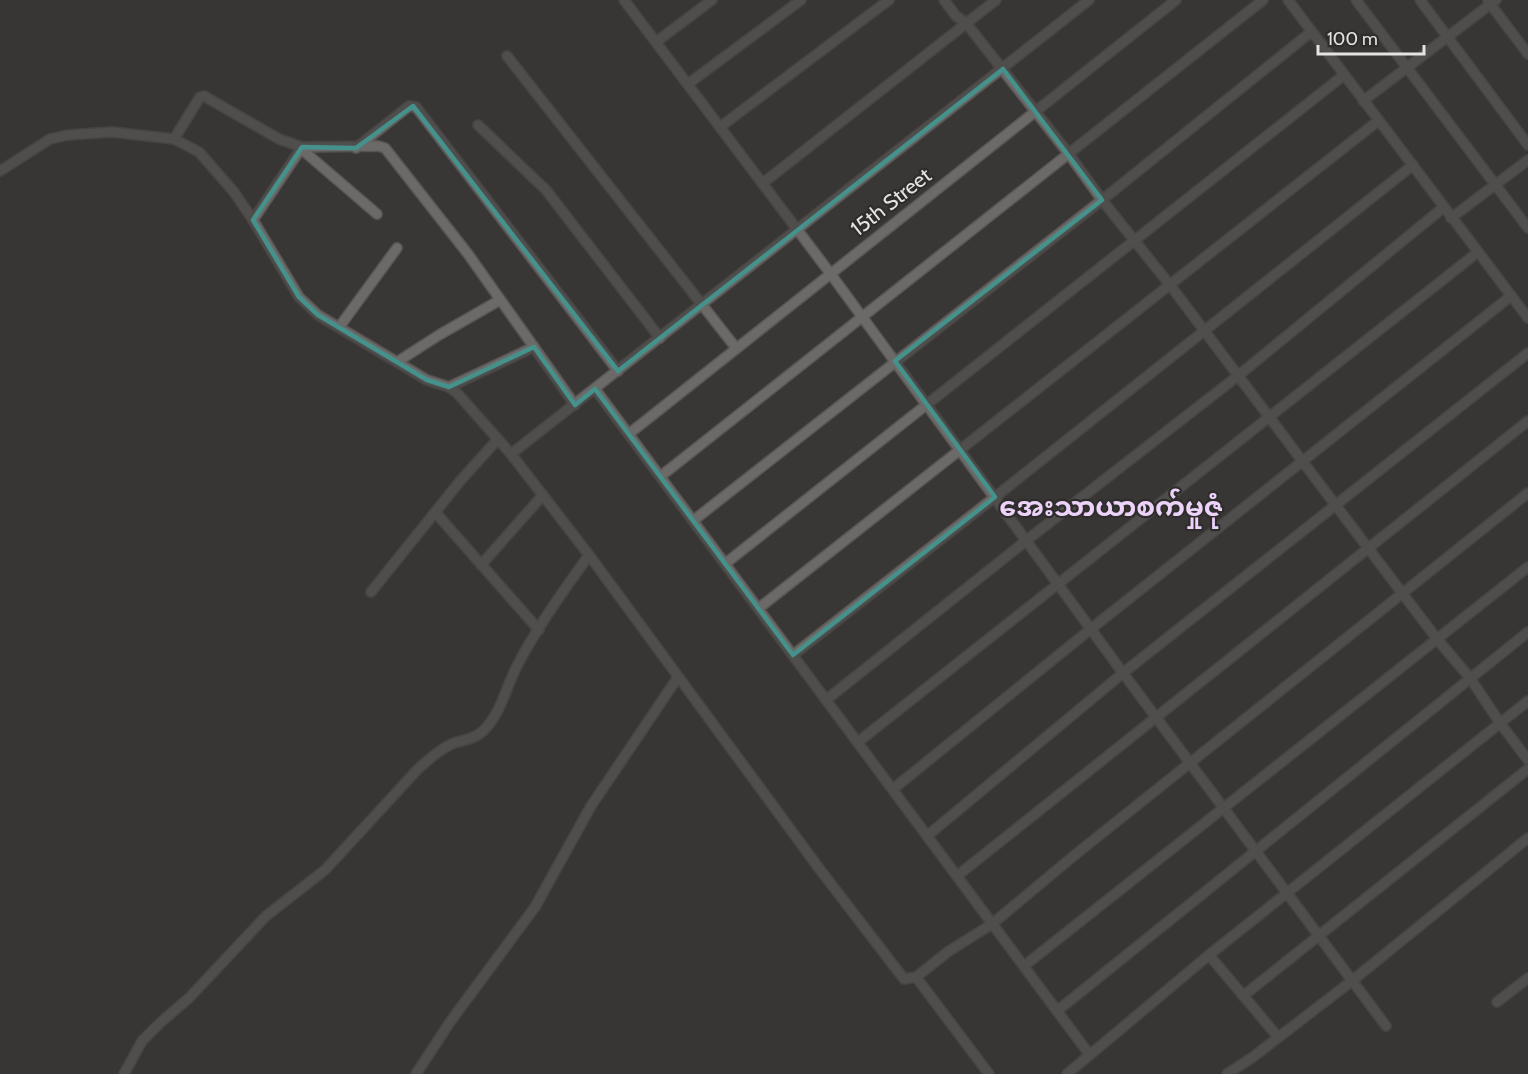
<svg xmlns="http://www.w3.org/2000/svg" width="1528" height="1074" font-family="Cabin,'Noto Sans Myanmar',sans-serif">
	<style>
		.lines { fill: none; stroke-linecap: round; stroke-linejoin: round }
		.minor-casing { stroke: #575554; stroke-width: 12 }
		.minor { stroke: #6c6a68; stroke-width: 9 }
		.marked { fill: none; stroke: #44928b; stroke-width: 4.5; stroke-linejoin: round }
		.labels { text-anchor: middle; stroke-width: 4.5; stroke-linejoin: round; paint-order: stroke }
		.street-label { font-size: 21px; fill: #e5e4e3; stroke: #2f2d2b }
		.district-label { font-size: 27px; font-weight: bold; fill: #edd3fa; stroke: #2f2d2b }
	</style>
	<rect width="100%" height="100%" fill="#393735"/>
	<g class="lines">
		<g class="minor-casing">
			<g id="minor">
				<path d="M624,0l206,273 293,400 263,353"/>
				<path d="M944,0l12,16 10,7 102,130 34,47 68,85 133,177 134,177 33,39 30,45 28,37"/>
				<path d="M1288,0l240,318"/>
				<path d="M1356,0l172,228"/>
				<path d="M1420,0l108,145"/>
				<path d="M1488,1l40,53"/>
				<path d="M656,42l56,-42"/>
				<path d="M507,56l229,292"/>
				<path d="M688,84l113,-84"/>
				<path d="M1363,101l133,-101"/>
				<path d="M478,125l68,65 114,148"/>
				<path d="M720,127l169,-127"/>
				<path d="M174,139l26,-42 4,-1 75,43 23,8 76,-1 7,2 83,106 107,151"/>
				<path d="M302,147l4,6 71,61"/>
				<path d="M356,148l53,-42 7,1 202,264"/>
				<path d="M0,171l50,-32 18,-4 44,-3 62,7 25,13 35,40 19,28 46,77 19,18 109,65 22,7 8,6 54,61 78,101 229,312 86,112 12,-2 33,-26 43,-27 84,-70 452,-361"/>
				<path d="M763,183l233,-183"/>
				<path d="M1451,218l77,-58"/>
				<path d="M253,220l49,-73"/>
				<path d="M340,326l57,-78"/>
				<path d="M397,362l42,-27 61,-35"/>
				<path d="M449,387l85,-40"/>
				<path d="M595,389l494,665"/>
				<path d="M630,433l546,-433"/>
				<path d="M511,454l578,-454"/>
				<path d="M661,476l602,-476"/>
				<path d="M435,512l104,118"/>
				<path d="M694,520l408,-320 209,-168"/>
				<path d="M726,563l618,-488"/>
				<path d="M481,565l62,-70"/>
				<path d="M371,592l90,-112 37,-41"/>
				<path d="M759,608l619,-487"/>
				<path d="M793,655l202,-158 418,-332"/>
				<path d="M826,700l201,-160 212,-165 205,-168"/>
				<path d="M858,742l620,-490"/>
				<path d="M893,789l199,-161 419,-332"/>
				<path d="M927,836l196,-163 405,-320"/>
				<path d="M957,876l571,-455"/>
				<path d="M1209,955l69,82"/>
				<path d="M1024,966l504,-399"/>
				<path d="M916,977l73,97"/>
				<path d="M1243,996l285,-227"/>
				<path d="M1497,1002l31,-24"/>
				<path d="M1057,1011l471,-379"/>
				<path d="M124,1074l18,-33 19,-19 28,-24 77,-82 59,-46 92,-100c11,-10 23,-21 37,-27 10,-3 21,-4 29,-12 18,-17 23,-44 34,-65 20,-39 47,-76 72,-111"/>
				<path d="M416,1074l34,-52 85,-115 56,-101 87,-129"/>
				<path d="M1067,1074l142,-119 319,-254"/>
				<path d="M1227,1074l26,-17 100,-77 175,-142"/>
			</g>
		</g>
		<use href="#minor" class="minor"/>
	</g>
	<path d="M0 0H1528V1074H0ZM1003,69l99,131 -207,161 100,136 -202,158 -198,-266 -20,16 -41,-58 -85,40 -22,-7 -109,-65 -19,-18 -46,-77 49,-73 54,1 57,-42 205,265z" fill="#393735" fill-opacity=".55" fill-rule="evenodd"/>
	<path class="marked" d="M1003,69l99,131 -207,161 100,136 -202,158 -198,-266 -20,16 -41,-58 -85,40 -22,-7 -109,-65 -19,-18 -46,-77 49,-73 54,1 57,-42 205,265z"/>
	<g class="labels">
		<g class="street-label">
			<text transform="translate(891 202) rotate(-38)" y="7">15th Street</text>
		</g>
		<g class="district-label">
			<text x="1111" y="516">အေးသာယာစက်မှုဇုံ</text>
		</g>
	</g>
	<path d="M1318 45v9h106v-9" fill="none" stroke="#e5e4e3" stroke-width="3"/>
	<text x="1327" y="45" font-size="18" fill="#e5e4e3" stroke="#2f2d2b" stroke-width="4.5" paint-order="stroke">100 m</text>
</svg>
